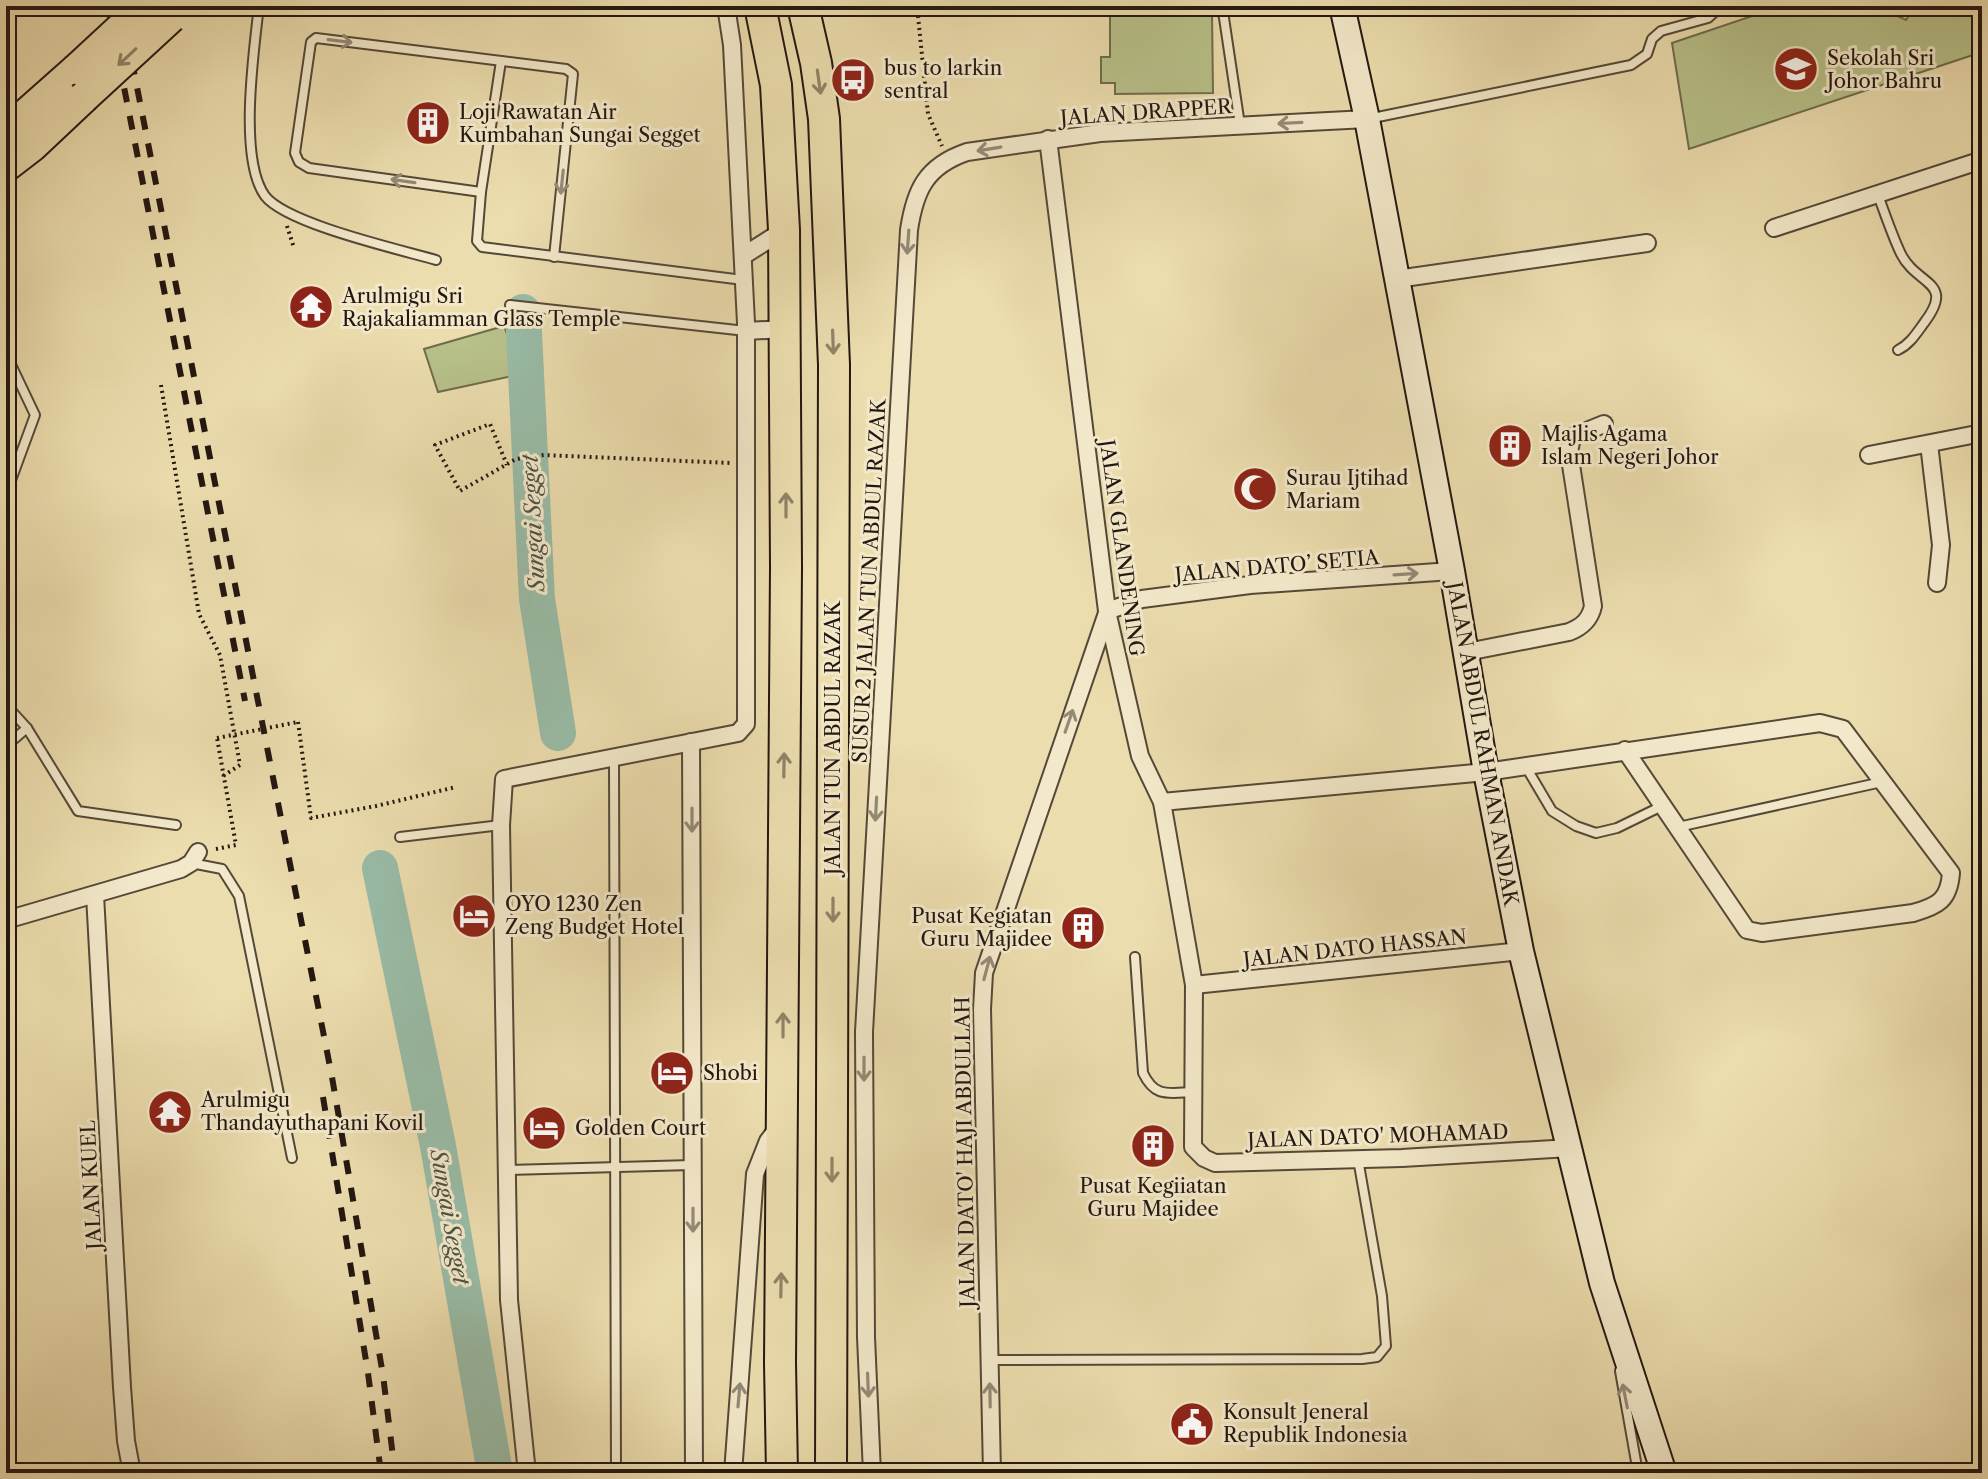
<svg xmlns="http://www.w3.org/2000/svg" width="1988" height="1479" font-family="'Libre Caslon Text',serif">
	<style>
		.green { fill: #b8c18a; stroke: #6e6c4e; stroke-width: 2 }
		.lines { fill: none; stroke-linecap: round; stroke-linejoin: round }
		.river { stroke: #99bca7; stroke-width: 36 }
		.lane-casing { stroke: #554838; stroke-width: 12 }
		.street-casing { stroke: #554838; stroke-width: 20 }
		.secondary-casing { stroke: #231711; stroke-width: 28 }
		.highway-casing { stroke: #231711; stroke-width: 34 }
		.path { stroke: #231711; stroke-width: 4; stroke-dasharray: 2 4; stroke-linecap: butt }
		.lane { stroke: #f3e9ca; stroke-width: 8 }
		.street { stroke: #f3e9ca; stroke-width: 16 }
		.secondary { stroke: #f3e9ca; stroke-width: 24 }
		.highway { stroke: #ecddae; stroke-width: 30 }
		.rail { stroke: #231711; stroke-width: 6; stroke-dasharray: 14 14; stroke-linecap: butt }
		.highway-bridge-casing { stroke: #231711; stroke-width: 34; stroke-linecap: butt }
		.path-bridge { stroke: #231711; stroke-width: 4; stroke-dasharray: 2 4; stroke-linecap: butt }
		.highway-bridge { stroke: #ecddae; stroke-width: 30 }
		.oneway { stroke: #958a77 }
		.oneway2 { stroke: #928467 }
		.labels { text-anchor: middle; stroke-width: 6; stroke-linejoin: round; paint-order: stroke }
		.poi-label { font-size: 20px; fill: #231711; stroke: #f3e9ca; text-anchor: start }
		.street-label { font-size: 20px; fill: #231711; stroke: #f3e9ca }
		.water-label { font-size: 22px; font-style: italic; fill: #4c5146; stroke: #f3e9ca }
	</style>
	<rect width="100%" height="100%" fill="#ecddae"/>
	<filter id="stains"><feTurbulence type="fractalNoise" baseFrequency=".0025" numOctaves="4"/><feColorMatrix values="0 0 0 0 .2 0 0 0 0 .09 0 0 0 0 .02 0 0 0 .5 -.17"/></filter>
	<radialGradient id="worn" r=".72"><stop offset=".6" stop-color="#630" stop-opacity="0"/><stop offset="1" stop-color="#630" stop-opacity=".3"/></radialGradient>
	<g class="green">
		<path d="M1801,6h75l30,14 8,-14h27l18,9 14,-5 9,42 -293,97 -17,-106 89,-30c16,4 27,4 40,-7z"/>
		<path d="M1110,13h102l1,80 -98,1v-11h-14v-26h9z"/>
		<path d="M504,326l18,48 -84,18 -14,-43z"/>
	</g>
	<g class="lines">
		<g class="river">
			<path d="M523,312l14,287 21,134"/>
			<path d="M380,868l58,278 57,327"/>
		</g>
		<g class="lane-casing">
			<g id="lane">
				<path d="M261,6l-3,8c-5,44 -19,146 7,182 22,28 133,53 171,64"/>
				<path d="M1211,6l11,4 2,8 16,107"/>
				<path d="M501,61l-20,131 -4,49 5,6 261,33"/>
				<path d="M1368,119l263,-54 16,-11 5,-15 9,-8 47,-13 13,-12"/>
				<path d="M481,192l-172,-24 -10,-6 -4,-9 16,-111 5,-4 250,31 7,5 -19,183"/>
				<path d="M1878,195c7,19 14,40 23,59 16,32 55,27 23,69 -8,11 -14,21 -26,27"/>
				<path d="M510,305l236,26"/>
				<path d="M6,354l29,61 -29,79"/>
				<path d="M6,705l21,23 51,83 98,14"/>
				<path d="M6,746l21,-18"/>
				<path d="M614,758l2,715"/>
				<path d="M1526,767l26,44 24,15 20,7 21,-5 47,-23"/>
				<path d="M1678,827l204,-45"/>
				<path d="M400,837l101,-12"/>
				<path d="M191,863l31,6 17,27 53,262"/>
				<path d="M1135,957l8,116c12,25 25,20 50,19"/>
				<path d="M507,1170l185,-5"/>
				<path d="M990,1360l372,-1 15,-2 9,-11 -4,-50 -24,-137"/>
				<path d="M1620,1371l18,102"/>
			</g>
		</g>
		<g class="street-casing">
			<g id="street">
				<path d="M1048,139l59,472 33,145 22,46 32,183 -1,162 11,11 11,5 187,-5 168,-10"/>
				<path d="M1774,228l208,-68"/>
				<path d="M743,256l41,-26"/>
				<path d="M1397,279l250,-36"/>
				<path d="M746,331l39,-2"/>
				<path d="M1929,444l12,101 -4,38"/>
				<path d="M1869,455l113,-22"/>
				<path d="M1107,611l35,-12 108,-14 202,-14"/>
				<path d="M1467,652l102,-20c13,-5 21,-12 24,-26l-24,-154 3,-15 32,-13"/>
				<path d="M691,742l3,731"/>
				<path d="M1162,802l324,-30 334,-49 23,6 108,144c-2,27 -13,33 -38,40l-151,20 -15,-3 -122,-180"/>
				<path d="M95,895l27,492 4,54 6,32"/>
				<path d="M6,920l175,-51 10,-6 7,-11"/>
				<path d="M1194,985l327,-34"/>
				<path d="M527,1473l-18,-173 -8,-475 3,-46 234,-46 8,-9v-401l-14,-278 -6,-39"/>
				<path d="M733,1473l22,-299 13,-33 9,-12"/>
				<path d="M872,1473l-6,-136 -2,-305 45,-802c6,-40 17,-64 58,-78l133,-19 267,-14"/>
				<path d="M992,1473l-10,-464 2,-36 123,-360"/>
			</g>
		</g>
		<g class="secondary-casing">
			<path id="secondary" d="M1342,6l25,113 85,452 34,201 35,179 81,332 62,190"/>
		</g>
		<g class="highway-casing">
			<g id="highway">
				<path d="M760,6l16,79 8,145 2,337 -6,796 2,110"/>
				<path d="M803,6l13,57 8,56 10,246 -3,1108"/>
				<path d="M6,132l71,-63"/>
				<path d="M6,166l26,-20 51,-48"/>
			</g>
		</g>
		<g class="path">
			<path d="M918,16l10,98 14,32"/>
			<path d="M287,226l7,22"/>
			<path d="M161,385l38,229 21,41 20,110 -17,11"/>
			<path d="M507,465l-17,-41 -55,21 25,46 56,-32 28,-4 187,8"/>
			<path d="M298,722l13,96 65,-12 80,-19"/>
			<path d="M216,849l20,-4 -19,-107"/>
		</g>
		<use href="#lane" class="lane"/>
		<use href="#street" class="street"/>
		<use href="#secondary" class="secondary"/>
		<use href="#highway" class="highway"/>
		<g class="rail">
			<path d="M108,6l137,695"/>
			<path d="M121,6l211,1071 51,298 12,98"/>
			<path d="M323,1097l45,276 13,100"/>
		</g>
		<g class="highway-bridge-casing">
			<g id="highway-bridge">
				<path d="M77,69l68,-63"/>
				<path d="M83,98l88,-81"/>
			</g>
		</g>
		<path class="path-bridge" d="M217,738l81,-16"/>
		<use href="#highway-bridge" class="highway-bridge"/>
	</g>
	<defs><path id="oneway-shaft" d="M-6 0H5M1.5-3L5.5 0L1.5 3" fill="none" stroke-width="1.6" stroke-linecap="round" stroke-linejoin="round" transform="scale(2)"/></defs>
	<g class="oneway">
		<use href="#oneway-shaft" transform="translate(340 41) rotate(7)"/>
		<use href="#oneway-shaft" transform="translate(1290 123) rotate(177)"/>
		<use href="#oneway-shaft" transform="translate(989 149) rotate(171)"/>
		<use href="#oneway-shaft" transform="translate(403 181) rotate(-172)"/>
		<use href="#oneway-shaft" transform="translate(562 182) rotate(96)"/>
		<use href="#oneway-shaft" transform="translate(908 242) rotate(94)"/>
		<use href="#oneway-shaft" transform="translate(1406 574) rotate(-4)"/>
		<use href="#oneway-shaft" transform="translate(1069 721) rotate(-71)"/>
		<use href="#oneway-shaft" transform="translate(876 809) rotate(93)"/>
		<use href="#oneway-shaft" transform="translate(692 820) rotate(90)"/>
		<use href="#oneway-shaft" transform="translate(987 968) rotate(-75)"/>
		<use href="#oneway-shaft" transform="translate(864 1069) rotate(90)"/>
		<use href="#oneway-shaft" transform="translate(693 1220) rotate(90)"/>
		<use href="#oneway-shaft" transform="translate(868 1385) rotate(88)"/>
		<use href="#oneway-shaft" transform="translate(739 1395) rotate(-85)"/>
		<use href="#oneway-shaft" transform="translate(990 1395) rotate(-91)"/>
		<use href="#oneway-shaft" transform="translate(1625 1396) rotate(-101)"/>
	</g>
	<g class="oneway2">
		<use href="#oneway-shaft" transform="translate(127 57) rotate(137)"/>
		<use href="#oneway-shaft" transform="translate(819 82) rotate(82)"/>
		<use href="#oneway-shaft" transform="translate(833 342) rotate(88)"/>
		<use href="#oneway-shaft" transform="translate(786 505) rotate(-90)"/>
		<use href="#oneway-shaft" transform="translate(784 765) rotate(-89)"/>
		<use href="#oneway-shaft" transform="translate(833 910) rotate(90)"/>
		<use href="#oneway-shaft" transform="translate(783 1025) rotate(-90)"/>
		<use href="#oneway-shaft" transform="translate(832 1170) rotate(90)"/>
		<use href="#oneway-shaft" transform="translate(781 1285) rotate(-89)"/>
	</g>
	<defs>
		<g id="school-disc" transform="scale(2.3)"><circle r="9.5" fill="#8f2418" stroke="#f3e9ca"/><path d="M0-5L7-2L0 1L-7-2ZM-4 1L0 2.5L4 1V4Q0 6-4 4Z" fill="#fff"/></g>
		<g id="bus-disc" transform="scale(2.3)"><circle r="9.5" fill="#8f2418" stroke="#f3e9ca"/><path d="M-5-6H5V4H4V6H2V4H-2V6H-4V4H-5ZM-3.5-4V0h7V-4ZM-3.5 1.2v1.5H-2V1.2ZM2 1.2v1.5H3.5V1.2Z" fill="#fff"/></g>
		<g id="building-disc" transform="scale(2.3)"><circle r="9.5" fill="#8f2418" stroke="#f3e9ca"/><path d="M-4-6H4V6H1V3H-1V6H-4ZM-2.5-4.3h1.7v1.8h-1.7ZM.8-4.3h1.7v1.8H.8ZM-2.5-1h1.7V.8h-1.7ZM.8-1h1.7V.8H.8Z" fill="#fff"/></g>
		<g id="temple-disc" transform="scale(2.3)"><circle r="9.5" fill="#8f2418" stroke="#f3e9ca"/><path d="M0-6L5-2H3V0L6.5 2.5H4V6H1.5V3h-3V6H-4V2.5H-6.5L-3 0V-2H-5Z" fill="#fff"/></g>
		<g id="mosque-disc" transform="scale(2.3)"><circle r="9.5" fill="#8f2418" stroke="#f3e9ca"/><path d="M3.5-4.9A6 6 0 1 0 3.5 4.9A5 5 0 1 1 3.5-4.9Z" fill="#fff"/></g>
		<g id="hotel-disc" transform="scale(2.3)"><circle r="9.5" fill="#8f2418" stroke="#f3e9ca"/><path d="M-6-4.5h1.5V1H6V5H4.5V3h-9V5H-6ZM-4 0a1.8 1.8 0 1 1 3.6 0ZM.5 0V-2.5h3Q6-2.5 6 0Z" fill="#fff"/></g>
		<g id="civic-disc" transform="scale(2.3)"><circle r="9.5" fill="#8f2418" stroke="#f3e9ca"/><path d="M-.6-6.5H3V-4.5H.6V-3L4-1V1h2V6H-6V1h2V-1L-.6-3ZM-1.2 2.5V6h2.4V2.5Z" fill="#fff"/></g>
	</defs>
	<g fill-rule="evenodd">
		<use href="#school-disc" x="1796" y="69"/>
		<use href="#bus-disc" x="853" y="80"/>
		<use href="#building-disc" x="428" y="123"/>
		<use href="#temple-disc" x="311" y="307"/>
		<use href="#building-disc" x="1510" y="446"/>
		<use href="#mosque-disc" x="1255" y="489"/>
		<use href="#hotel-disc" x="474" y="916"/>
		<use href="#building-disc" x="1083" y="928"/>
		<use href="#hotel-disc" x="672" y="1073"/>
		<use href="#temple-disc" x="170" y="1112"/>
		<use href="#hotel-disc" x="544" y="1128"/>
		<use href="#building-disc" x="1153" y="1146"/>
		<use href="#civic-disc" x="1192" y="1424"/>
	</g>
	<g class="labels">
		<g class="poi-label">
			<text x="1827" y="65">Sekolah Sri<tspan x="1827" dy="23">Johor Bahru</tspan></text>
			<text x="884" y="75">bus to larkin<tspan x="884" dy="23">sentral</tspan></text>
			<text x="459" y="119">Loji Rawatan Air<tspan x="459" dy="23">Kumbahan Sungai Segget</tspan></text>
			<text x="342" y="303">Arulmigu Sri<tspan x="342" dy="23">Rajakaliamman Glass Temple</tspan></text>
			<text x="1541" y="441">Majlis Agama<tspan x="1541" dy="23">Islam Negeri Johor</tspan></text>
			<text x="1286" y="485">Surau Ijtihad<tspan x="1286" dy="23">Mariam</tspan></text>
			<text x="505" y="911">OYO 1230 Zen<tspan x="505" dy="23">Zeng Budget Hotel</tspan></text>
			<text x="1052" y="923" text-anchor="end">Pusat Kegiatan<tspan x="1052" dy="23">Guru Majidee</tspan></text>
			<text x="703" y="1080">Shobi</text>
			<text x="201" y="1107">Arulmigu<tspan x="201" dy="23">Thandayuthapani Kovil</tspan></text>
			<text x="575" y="1135">Golden Court</text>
			<text x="1153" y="1193" text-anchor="middle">Pusat Kegiiatan<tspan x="1153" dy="23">Guru Majidee</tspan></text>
			<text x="1223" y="1419">Konsult Jeneral<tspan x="1223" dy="23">Republik Indonesia</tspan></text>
		</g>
		<g class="street-label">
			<text transform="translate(1146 112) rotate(-4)" y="7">JALAN DRAPPER</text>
			<text transform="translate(1122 548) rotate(82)" y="7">JALAN GLANDENING</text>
			<text transform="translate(1277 566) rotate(-5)" y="7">JALAN DATO’ SETIA</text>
			<text transform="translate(869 581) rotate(-87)" y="7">SUSUR 2 JALAN TUN ABDUL RAZAK</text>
			<text transform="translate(833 738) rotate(-90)" y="7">JALAN TUN ABDUL RAZAK</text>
			<text transform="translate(1483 744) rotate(80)" y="7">JALAN ABDUL RAHMAN ANDAK</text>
			<text transform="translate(1355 948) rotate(-6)" y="7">JALAN DATO HASSAN</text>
			<text transform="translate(1378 1136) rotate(-2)" y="7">JALAN DATO' MOHAMAD</text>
			<text transform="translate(965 1152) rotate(-91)" y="7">JALAN DATO' HAJI ABDULLAH</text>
			<text transform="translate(91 1185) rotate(-93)" y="7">JALAN KUEL</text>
		</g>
		<g class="water-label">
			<text transform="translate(533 523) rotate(-93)" y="8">Sungai Segget</text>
			<text transform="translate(450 1217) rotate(80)" y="8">Sungai Segget</text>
		</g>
	</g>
	<rect width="1988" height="1479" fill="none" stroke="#ecddae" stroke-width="32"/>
	<rect x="8" y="8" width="1972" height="1463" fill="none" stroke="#231711" stroke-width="4"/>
	<rect x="16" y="16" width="1956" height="1447" fill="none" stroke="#231711" stroke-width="2"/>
	<rect width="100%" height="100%" filter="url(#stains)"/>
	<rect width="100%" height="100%" fill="url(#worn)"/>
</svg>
